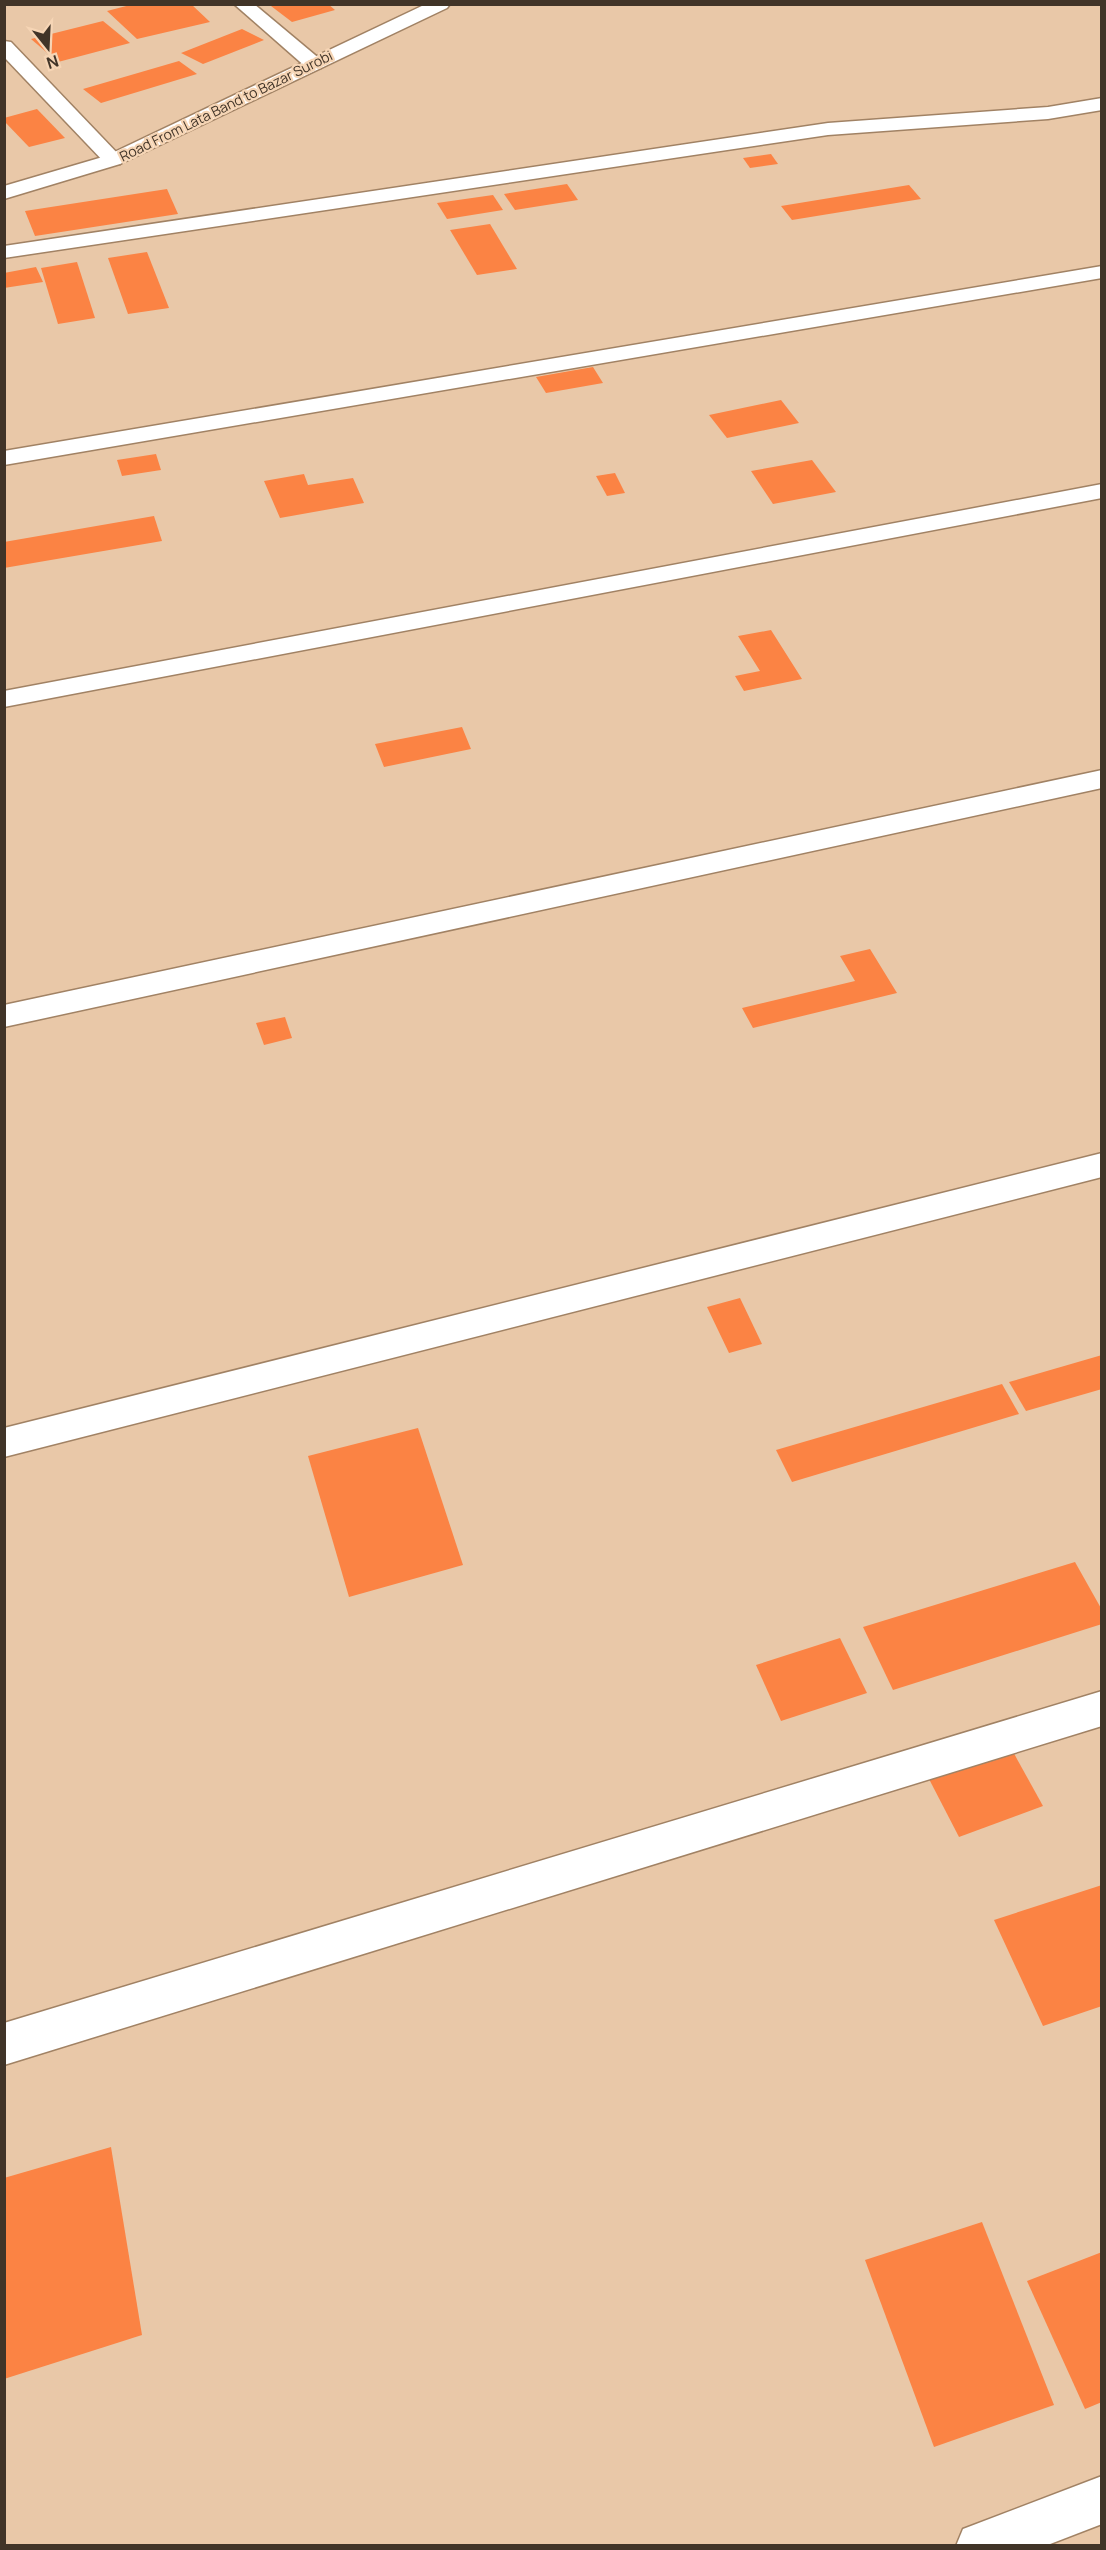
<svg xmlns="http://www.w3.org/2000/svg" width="1106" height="2550" font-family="Manrope,sans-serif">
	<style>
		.building { fill: #fb8344 }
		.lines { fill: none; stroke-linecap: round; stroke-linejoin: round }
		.minor-casing { stroke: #a18264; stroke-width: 3 }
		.major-casing { stroke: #a18264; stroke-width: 3 }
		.minor { fill: #fff; fill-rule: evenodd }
		.major { fill: #fff; fill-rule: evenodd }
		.labels { text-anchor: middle; stroke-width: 4.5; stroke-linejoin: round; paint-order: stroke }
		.far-street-label { font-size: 14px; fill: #413428; stroke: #f6d5b5 }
	</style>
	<rect width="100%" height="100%" fill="#e9c8a8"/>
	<g class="building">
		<path d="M134,4h57l19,18 -73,17 -30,-28z"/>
		<path d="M277,4h51l7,6 -43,12 -21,-16z"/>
		<path d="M103,21l27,22 -72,19 -27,-23z"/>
		<path d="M242,29l22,11 -61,24 -22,-11z"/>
		<path d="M179,61l18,13 -96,29 -18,-14z"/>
		<path d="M37,109l28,29 -36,9 -25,-26v-3z"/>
		<path d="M771,154l7,10 -28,4 -7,-10z"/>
		<path d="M567,184l11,16 -63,10 -11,-16z"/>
		<path d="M909,185l12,14 -129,21 -11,-14z"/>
		<path d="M167,189l11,25 -143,22 -10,-25z"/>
		<path d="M493,195l10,15 -56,9 -10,-16z"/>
		<path d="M490,224l27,45 -40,6 -27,-45z"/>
		<path d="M147,252l22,56 -41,6 -20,-56z"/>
		<path d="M77,262l18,56 -37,6 -17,-56z"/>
		<path d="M36,267l7,15 -39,6v-15z"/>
		<path d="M593,367l10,16 -57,10 -10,-16z"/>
		<path d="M781,400l18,23 -72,15 -18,-23z"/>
		<path d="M156,454l5,16 -39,6 -5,-16z"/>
		<path d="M812,460l24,32 -63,12 -22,-33z"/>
		<path d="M615,473l10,20 -18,3 -11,-20z"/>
		<path d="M304,474l4,11 45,-7 11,25 -84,15 -16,-37z"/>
		<path d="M154,516l8,25 -158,27v-26z"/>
		<path d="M771,630l31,49 -58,12 -9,-15 25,-5 -22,-35z"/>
		<path d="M462,727l9,22 -87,18 -9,-23z"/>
		<path d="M870,949l27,44 -144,35 -11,-20 113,-27 -15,-25z"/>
		<path d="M285,1017l7,21 -28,7 -8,-22z"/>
		<path d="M740,1298l22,46 -33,9 -22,-46z"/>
		<path d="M1102,1355v34l-76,22 -17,-29z"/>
		<path d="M1002,1384l17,30 -227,68 -16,-32z"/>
		<path d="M418,1428l45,137 -114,32 -41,-141z"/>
		<path d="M1075,1562l27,48v14l-209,66 -30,-63z"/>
		<path d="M840,1638l27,55 -86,28 -25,-56z"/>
		<path d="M1012,1750l31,56 -84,31 -30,-58z"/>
		<path d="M1102,1885v121l-59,20 -49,-106z"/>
		<path d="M111,2147l31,188 -138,44v-201z"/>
		<path d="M982,2222l72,183 -120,42 -69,-187z"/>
		<path d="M1102,2252v150l-17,7 -58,-128z"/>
	</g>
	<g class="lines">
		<g class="minor-casing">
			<g id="minor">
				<path d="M234,4h20l67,56 2,4 -2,4h-14z"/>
				<path d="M4,41l7,1 109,114 3,4 -3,4h-14l-102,-107z"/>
				<path d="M1102,98v12l-54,9 -220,16 -824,123v-12l824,-123 220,-16z"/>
				<path d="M1102,266v12l-1098,187v-14z"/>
				<path d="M1102,484v14l-1098,209v-16z"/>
				<path d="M1102,770v18l-1098,239v-22z"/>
				<path d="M1102,1153v24l-1098,280v-29z"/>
				<path d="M1102,1691v35l-1098,339v-42z"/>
				<path d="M1102,2476v48l-57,22h-89l7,-17z"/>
			</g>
		</g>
		<g class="major-casing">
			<path id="major" d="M426,4h24l-3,4 -327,156 -116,35v-13l102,-30z"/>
		</g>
		<use href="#minor" class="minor"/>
		<use href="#major" class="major"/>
	</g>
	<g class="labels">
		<g class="far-street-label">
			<text transform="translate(226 106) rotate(-26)" y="5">Road From Lata Band to Bazar Surobi</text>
		</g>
	</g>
	<rect width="1106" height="2550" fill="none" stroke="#413428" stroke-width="12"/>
	<g transform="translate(48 48) rotate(162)" stroke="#f6d5b5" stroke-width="4.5" paint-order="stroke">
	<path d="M0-4.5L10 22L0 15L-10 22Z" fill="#413428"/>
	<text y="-9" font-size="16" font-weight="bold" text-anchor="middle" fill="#413428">N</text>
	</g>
</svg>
